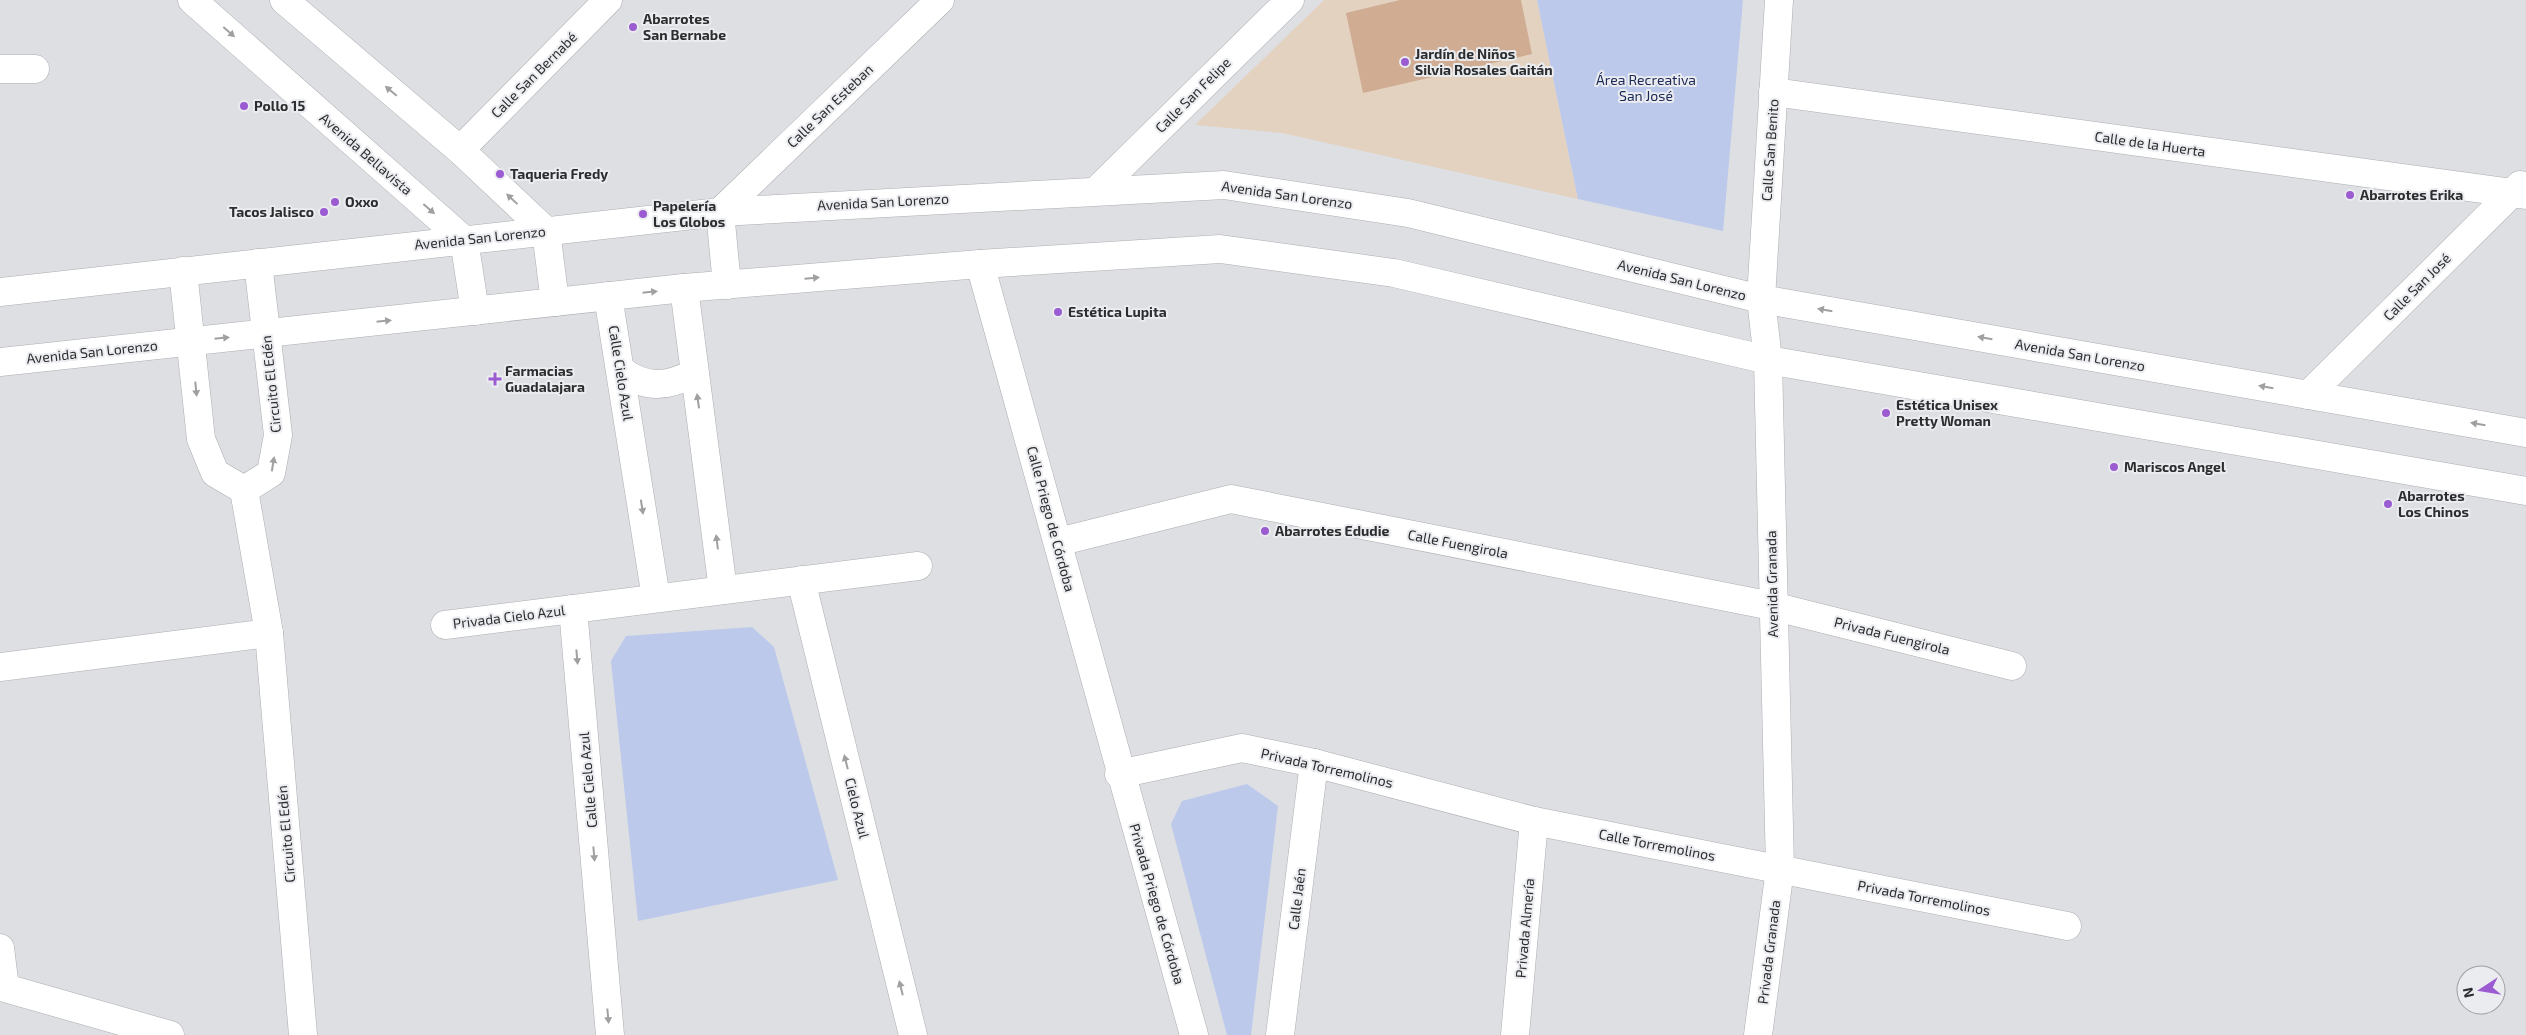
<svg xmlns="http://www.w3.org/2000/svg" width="2526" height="1035" font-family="'Exo 2',sans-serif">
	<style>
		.education { fill: #e4d2c1 }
		.green { fill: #bcc9eb }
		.building { fill: #cfac92 }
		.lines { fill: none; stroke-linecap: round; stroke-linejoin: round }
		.street-casing { stroke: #acaeb1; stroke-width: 29 }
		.secondary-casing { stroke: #acaeb1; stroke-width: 29 }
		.street { stroke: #fff; stroke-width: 28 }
		.secondary { stroke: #fff; stroke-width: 28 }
		.oneway { fill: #a0a0a1 }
		.poi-dot { fill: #9b5bd1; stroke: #ebecf0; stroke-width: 2 }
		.labels { text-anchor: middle; stroke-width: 4; stroke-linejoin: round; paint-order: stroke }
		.poi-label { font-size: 14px; font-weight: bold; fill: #2c2d2e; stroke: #ebecf0; text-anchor: start }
		.street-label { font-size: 14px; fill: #2c2d2e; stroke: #ebecf0 }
		.park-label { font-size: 14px; fill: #1b2855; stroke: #ebecf0 }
	</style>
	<rect width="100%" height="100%" fill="#dddfe3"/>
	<path class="education" d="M1324,0h213l41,199 -296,-66 -87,-8z"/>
	<g class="green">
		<path d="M1537,0h206l-20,231 -145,-32z"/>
		<path d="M752,627l22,20 64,233 -200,41 -27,-260 15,-25z"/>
		<path d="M1247,784l31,22 -27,229h-24l-56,-211 11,-23z"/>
	</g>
	<path class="building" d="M1400,0h121l11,54 -169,39 -17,-80z"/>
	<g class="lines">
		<g class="street-casing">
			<g id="street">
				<path d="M0,69h35"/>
				<path d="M1773,92l753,103"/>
				<path d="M460,150l148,-150"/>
				<path d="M1097,190l193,-190"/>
				<path d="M720,212l220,-212"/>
				<path d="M980,264c72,257 141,515 214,771"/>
				<path d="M183,271l18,168 14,34 29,17 27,-17 7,-38 -20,-172"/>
				<path d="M684,288l39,302"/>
				<path d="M608,296l48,302"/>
				<path d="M622,371c24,18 46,16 72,2"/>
				<path d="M2308,395l212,-210"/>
				<path d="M244,490l25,143 34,402"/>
				<path d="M1058,542l173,-43 541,107 240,60"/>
				<path d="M801,580l112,455"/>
				<path d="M573,609l37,426"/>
				<path d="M445,625l473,-59"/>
				<path d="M0,667l269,-34"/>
				<path d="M1119,774l123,-26 72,15 220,58 533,105"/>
				<path d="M0,948l5,40 165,47"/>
				<path d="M1280,1035l34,-272"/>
				<path d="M1515,1035l19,-214"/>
				<path d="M1758,1035l22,-166 -12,-509 -7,-61 18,-299"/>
			</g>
		</g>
		<g class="secondary-casing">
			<g id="secondary">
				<path d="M192,0l272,240 11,71"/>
				<path d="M284,0l176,150 86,81 9,71"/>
				<path d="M720,212l7,73"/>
				<path d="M0,292l720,-80 504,-27 184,28 353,86 765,134"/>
				<path d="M0,362l684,-74 296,-24 240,-15 174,24 374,87 758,131"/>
			</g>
		</g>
		<use href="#street" class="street"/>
		<use href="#secondary" class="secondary"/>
	</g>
	<defs><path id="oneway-solid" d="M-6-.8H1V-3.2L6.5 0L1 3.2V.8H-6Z" transform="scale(1.25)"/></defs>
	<g class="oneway">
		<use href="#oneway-solid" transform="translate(229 32) rotate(41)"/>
		<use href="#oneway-solid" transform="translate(391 91) rotate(-140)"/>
		<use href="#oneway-solid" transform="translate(512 199) rotate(-137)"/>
		<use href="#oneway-solid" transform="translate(429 209) rotate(41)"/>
		<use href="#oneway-solid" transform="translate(812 278) rotate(-5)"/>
		<use href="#oneway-solid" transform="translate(650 292) rotate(-6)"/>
		<use href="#oneway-solid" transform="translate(1825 310) rotate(-170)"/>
		<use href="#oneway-solid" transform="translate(384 321) rotate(-6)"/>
		<use href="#oneway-solid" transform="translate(222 338) rotate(-6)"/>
		<use href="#oneway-solid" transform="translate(1985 338) rotate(-170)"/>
		<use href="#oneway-solid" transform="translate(2266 387) rotate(-170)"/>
		<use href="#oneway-solid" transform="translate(196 389) rotate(84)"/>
		<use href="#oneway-solid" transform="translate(698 401) rotate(-98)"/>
		<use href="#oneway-solid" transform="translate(2478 424) rotate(-170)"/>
		<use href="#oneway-solid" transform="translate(273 464) rotate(-81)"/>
		<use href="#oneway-solid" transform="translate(642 507) rotate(81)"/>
		<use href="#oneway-solid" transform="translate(717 542) rotate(-97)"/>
		<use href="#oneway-solid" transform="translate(577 657) rotate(85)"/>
		<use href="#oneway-solid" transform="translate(846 762) rotate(-104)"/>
		<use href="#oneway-solid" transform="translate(594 854) rotate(85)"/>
		<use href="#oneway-solid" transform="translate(901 988) rotate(-104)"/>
		<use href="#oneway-solid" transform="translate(608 1016) rotate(85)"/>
	</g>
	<g class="poi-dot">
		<circle cx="633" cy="27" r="5"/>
		<circle cx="1405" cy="62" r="5"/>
		<circle cx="244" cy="106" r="5"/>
		<circle cx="500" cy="174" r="5"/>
		<circle cx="2350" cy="195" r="5"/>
		<circle cx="335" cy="202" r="5"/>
		<circle cx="324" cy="212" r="5"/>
		<circle cx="643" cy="214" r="5"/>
		<circle cx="1058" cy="312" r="5"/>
		<path d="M492.5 371.5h5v5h5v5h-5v5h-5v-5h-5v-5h5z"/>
		<circle cx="1886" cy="413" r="5"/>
		<circle cx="2114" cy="467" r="5"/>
		<circle cx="2388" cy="504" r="5"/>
		<circle cx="1265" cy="531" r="5"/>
	</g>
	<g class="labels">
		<g class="poi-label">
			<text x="643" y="24">Abarrotes<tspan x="643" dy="16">San Bernabe</tspan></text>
			<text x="1415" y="59">Jardín de Niños<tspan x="1415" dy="16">Silvia Rosales Gaitán</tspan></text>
			<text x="254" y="111">Pollo 15</text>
			<text x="510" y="179">Taqueria Fredy</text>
			<text x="2360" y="200">Abarrotes Erika</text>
			<text x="345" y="207">Oxxo</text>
			<text x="653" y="211">Papelería<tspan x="653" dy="16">Los Globos</tspan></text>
			<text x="314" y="217" text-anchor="end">Tacos Jalisco</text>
			<text x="1068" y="317">Estética Lupita</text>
			<text x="505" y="376">Farmacias<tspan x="505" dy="16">Guadalajara</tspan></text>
			<text x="1896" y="410">Estética Unisex<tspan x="1896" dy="16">Pretty Woman</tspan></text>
			<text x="2124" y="472">Mariscos Angel</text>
			<text x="2398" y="501">Abarrotes<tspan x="2398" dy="16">Los Chinos</tspan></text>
			<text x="1275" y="536">Abarrotes Edudie</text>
		</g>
		<g class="street-label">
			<text transform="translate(534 75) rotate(-45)" y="5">Calle San Bernabé</text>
			<text transform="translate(1193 95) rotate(-45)" y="5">Calle San Felipe</text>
			<text transform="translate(830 106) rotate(-44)" y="5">Calle San Esteban</text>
			<text transform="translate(2150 144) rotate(8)" y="5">Calle de la Huerta</text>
			<text transform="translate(1770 150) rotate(-86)" y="5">Calle San Benito</text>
			<text transform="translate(366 154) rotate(41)" y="5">Avenida Bellavista</text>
			<text transform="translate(1287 195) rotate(8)" y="5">Avenida San Lorenzo</text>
			<text transform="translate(883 202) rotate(-3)" y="5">Avenida San Lorenzo</text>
			<text transform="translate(480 238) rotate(-6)" y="5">Avenida San Lorenzo</text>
			<text transform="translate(1682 280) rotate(14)" y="5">Avenida San Lorenzo</text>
			<text transform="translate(2417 287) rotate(-45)" y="5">Calle San José</text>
			<text transform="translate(92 352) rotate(-6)" y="5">Avenida San Lorenzo</text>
			<text transform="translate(2080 355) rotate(10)" y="5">Avenida San Lorenzo</text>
			<text transform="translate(621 373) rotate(81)" y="5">Calle Cielo Azul</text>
			<text transform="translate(271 384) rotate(-96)" y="5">Circuito El Edén</text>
			<text transform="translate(1051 519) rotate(75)" y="5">Calle Priego de Córdoba</text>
			<text transform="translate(1458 544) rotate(11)" y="5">Calle Fuengirola</text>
			<text transform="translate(1772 584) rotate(-91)" y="5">Avenida Granada</text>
			<text transform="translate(509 617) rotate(-7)" y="5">Privada Cielo Azul</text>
			<text transform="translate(1892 636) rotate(14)" y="5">Privada Fuengirola</text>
			<text transform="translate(1327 768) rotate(13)" y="5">Privada Torremolinos</text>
			<text transform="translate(588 780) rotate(-95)" y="5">Calle Cielo Azul</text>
			<text transform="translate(857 808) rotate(76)" y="5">Cielo Azul</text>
			<text transform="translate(286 834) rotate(-95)" y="5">Circuito El Edén</text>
			<text transform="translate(1657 845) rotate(11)" y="5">Calle Torremolinos</text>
			<text transform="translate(1924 898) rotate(11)" y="5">Privada Torremolinos</text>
			<text transform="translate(1297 899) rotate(-83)" y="5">Calle Jaén</text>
			<text transform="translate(1157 904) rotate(74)" y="5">Privada Priego de Córdoba</text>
			<text transform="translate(1525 928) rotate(-85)" y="5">Privada Almería</text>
			<text transform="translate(1769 952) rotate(-83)" y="5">Privada Granada</text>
		</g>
		<g class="park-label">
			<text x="1646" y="85">Área Recreativa<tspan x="1646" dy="16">San José</tspan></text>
		</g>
	</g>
	<g transform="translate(2481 990) rotate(258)"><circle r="24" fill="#ebecf0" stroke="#9fa0a2"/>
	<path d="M0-4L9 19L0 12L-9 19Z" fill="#9b5bd1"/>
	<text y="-8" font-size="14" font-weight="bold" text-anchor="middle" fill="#2c2d2e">N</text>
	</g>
</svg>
